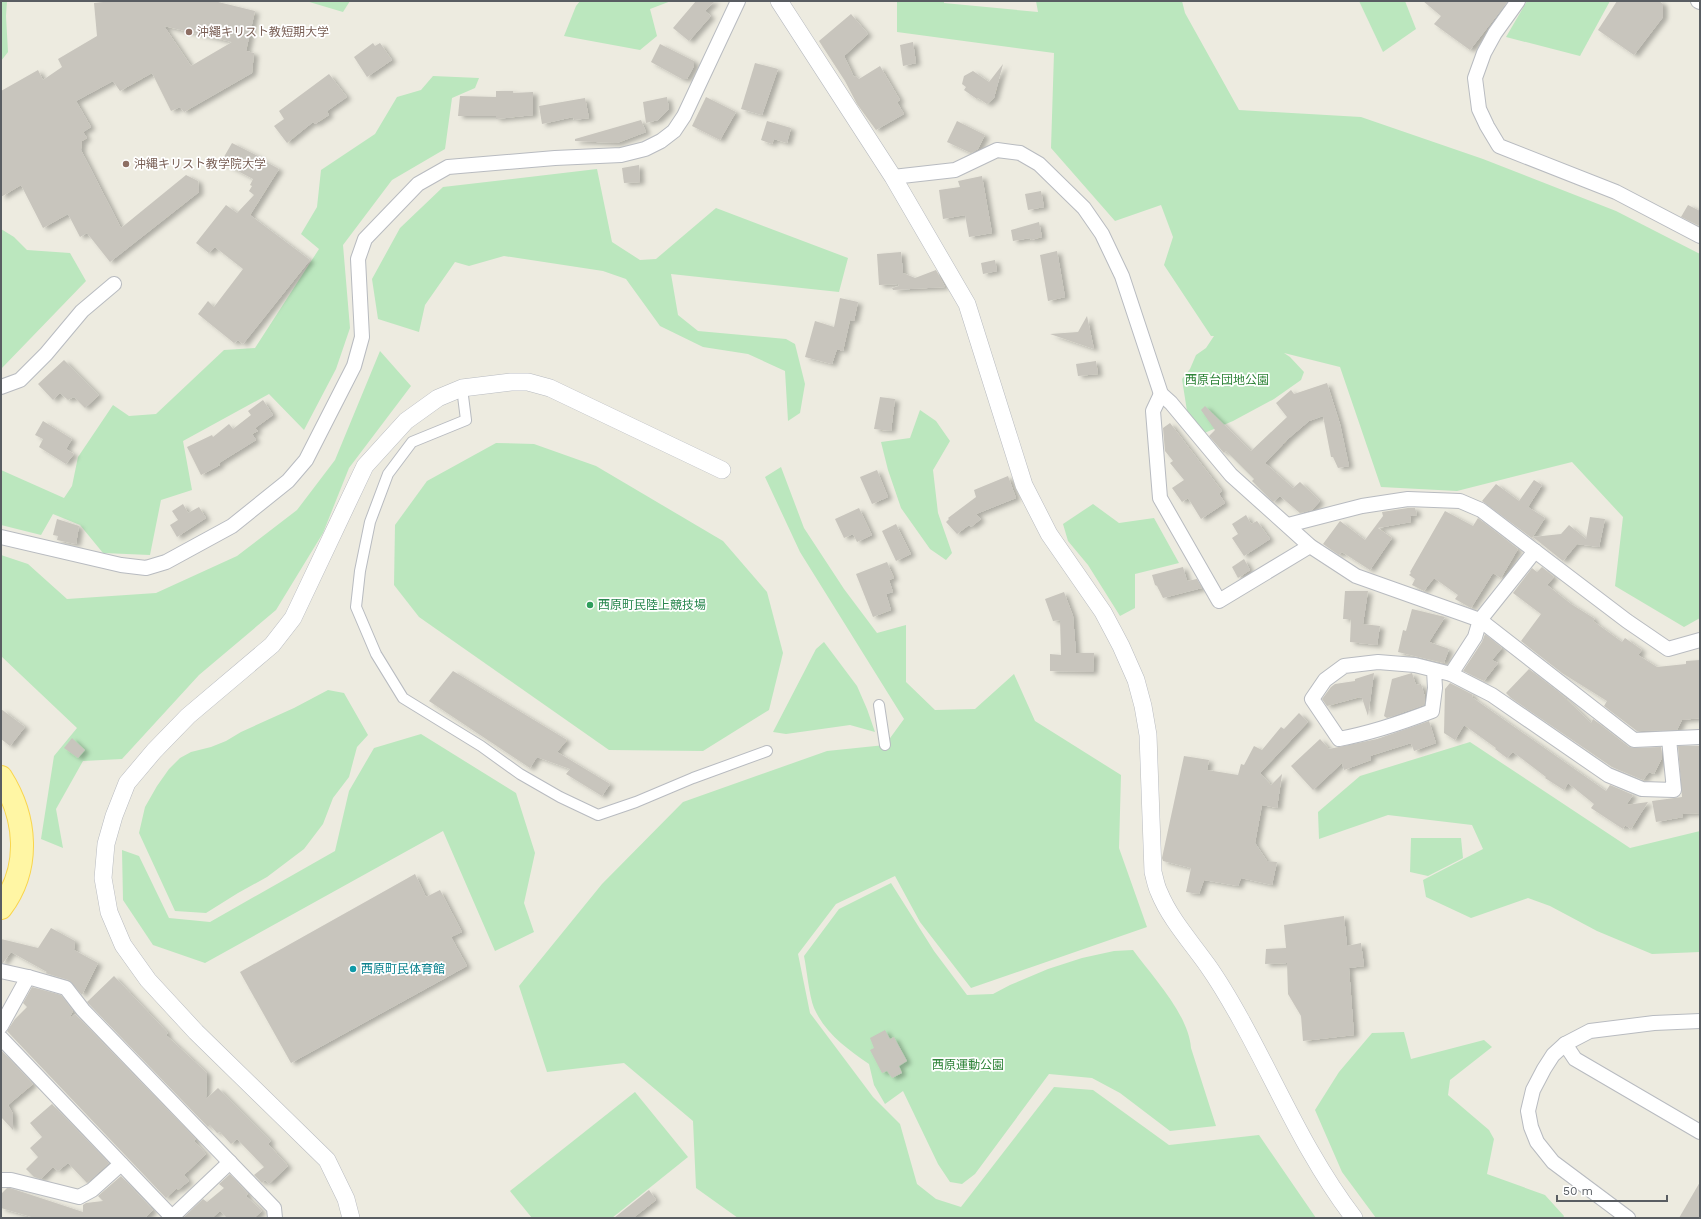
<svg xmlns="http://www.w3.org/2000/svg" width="1701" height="1219" font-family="'Work Sans','Noto Sans JP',sans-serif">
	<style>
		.green { fill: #bbe7be }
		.building { fill: #c8c5bd; fill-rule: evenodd; filter: url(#shadow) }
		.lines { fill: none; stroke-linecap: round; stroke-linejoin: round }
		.pedestrian-casing { stroke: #b8bbc0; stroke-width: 12 }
		.minor-casing { stroke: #b8bbc0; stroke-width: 16 }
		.tertiary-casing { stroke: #b8bbc0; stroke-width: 18 }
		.primary-casing { stroke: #f9d54d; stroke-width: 24 }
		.pedestrian { stroke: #fff; stroke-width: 10 }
		.minor { stroke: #fff; stroke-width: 14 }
		.tertiary { stroke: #fff; stroke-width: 17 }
		.primary { stroke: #fff6a4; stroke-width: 22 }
		.education-dot { fill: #8d6e63; stroke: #fff; stroke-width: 1.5 }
		.leisure-dot { fill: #2e9e5b; stroke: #fff; stroke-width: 1.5 }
		.culture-dot { fill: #0f9aa8; stroke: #fff; stroke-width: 1.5 }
		.labels { text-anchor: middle; stroke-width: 3.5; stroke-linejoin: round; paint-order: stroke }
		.education-label { font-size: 12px; fill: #785e54; stroke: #fff; text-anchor: start }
		.park-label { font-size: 12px; fill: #2f8439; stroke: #fff }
		.leisure-label { font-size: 12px; fill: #27864d; stroke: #fff; text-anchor: start }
		.culture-label { font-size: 12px; fill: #0d838f; stroke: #fff; text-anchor: start }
	</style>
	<defs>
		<filter id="shadow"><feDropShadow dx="4.5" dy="2.5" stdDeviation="2" flood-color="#0004"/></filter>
	</defs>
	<rect width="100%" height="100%" fill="#edebe0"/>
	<g class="green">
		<path d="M1,1h6l-1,15 2,36 -7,9z"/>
		<path d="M306,1h44l-7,11z"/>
		<path d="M580,1h91l-21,8 7,27 -17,14 -76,-14 12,-30z"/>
		<path d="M897,1h47v2l94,9 -2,-11h146l3,12 54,97 122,7 122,42 133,52 84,43v364l-16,9 -69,-41 8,-69 -51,-55 -115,29 -76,-4 -41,-120 -56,-14 6,4 14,15 -3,8 -27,19 -41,22 -31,13 -15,-23 -5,-32 8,-10 6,-14 10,-7 8,-12h-3l-47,-71 9,-28 -12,-32 -46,16 -64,-73 3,-95 -157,-21z"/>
		<path d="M1359,1h46l11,28 -33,23z"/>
		<path d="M1527,1h83l-30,55 -74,-19z"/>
		<path d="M433,76l46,2 -4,10 -23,10 -7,51 -53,31 -49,65 7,83 -14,41 -32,61 -35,-36 -86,47 9,49 -31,10 -11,55 -47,-2 -23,-28 -27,-11 -12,21 -40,-10v-55l63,28 8,-12 6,-29 35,-52 16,11 27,-2 68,-64 31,-2 64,-99 -18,-15 16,-27 4,-37 54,-36 22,-37 24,-7z"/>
		<path d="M597,169l15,73 28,18 16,-1 60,-51 132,50 -9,34 -168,-18 7,41 20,16 88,8 9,5 10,40 -5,29 -12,8 -3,-50 -37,-17 -45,-7 -43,-21 -34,-47 -23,-8 -99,-15 -35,10 -14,-4 -30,43 -6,27 -41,-13 -6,-40 28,-51 43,-41z"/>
		<path d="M1,229l13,8 13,13 43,3 16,28 -85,88z"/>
		<path d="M380,351l31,35 -62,82 -26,65 -47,77 -77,65 -77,84 -39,2 -27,48 7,39 -22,-9 13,-83 23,-28 -76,-72v-101l27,9 39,35 89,-6 81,-37 60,-46 38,-50z"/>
		<path d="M920,410l16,11 14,20 -17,29 5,43 14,40 -6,7 -16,-11 -29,-41 -13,-38 -7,-28 29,-4z"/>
		<path d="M496,443l38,1 62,22 127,75 44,51 16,61 -14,57 -66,41 -94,-1 -190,-133 -25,-32 1,-60 32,-44z"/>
		<path d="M781,467l23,61 40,61 33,44 29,-8v57l29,28 40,-1 39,-35 21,47 86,54 -2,73 28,79 -176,61 -51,-66 -25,-46 -59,28 -38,50 12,59 63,84 27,27 17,60 19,15 25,8 93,-120 39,3 76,55 90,-10 57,83h-578l-42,-30 -3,-67 -69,-58 -77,9 -28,-86 83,-102 81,-82 144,-51 58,-6 19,-26 -104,-167 -35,-75z"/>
		<path d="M1093,504l26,19 35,-5 25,45 -44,11v34l-15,8 -32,-51 -20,-24 -5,-17z"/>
		<path d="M824,642l33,44 10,23 8,23 -25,-7 -64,9 -13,-2 43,-83z"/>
		<path d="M328,690l16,3 24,42 -11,12 -8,30 -16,21 -10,26 -19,25 -37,28 -29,16 -32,20 -31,-2 -36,-78 6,-26 12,-21 12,-17 11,-11 11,-6 20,-5 15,-6 15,-9 53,-24z"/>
		<path d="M421,734l95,59 19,60 -11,50 10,29 -39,19 -52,-120 -238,132 -52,-18 -30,-45 -1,-50 17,6 30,62 41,4 125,-71 14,-60 25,-43z"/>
		<path d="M1470,742l160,106 70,-17v121l-48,2 -55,-23 -47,-25 -22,-8 -57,20 -45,-21 -3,-17 60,-31 -11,-24 -84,-10 -69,24 -1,-27 42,-36z"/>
		<path d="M1411,838h50l2,20 -35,18 -18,-4z"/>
		<path d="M891,883l43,68 33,44 26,-1 17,-9 38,-16 34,-11 32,-7 19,-1c19,26 56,65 58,98l25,78 -46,5 -50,-38 -28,-15 -43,-4 -74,100 -13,10 -12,-2 -12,-18 -35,-73 -18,13 -11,-19 -5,-21c-22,-15 -44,-31 -55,-56 -5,-13 -7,-37 -10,-52l35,-47z"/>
		<path d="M1404,1032l7,27 73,-19 8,7 -42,33 -2,15 41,35 5,9 -7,35 58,21 19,21 -1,2h-187l-34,-46 -27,-62 24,-38 33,-39z"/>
		<path d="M635,1092l53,65 -76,61h-80l-22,-27z"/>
	</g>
	<g class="building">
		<path d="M112,1h102l41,10 -9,40 8,2 -2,20 -68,39 -4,-5 -9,4 -19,-38 -32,18 -7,-10 -37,20 15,26 -8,5 4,6 -5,3 -1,9 40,78 65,-53 12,6 1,11 -89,70 -23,-29 -7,4 -12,-23 -25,14 -22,-43 -20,12v-106l37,-21 5,10 19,-13 -4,-8 39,-23 -3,-33zM164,26l68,16 -41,24z"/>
		<path d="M696,1h19l-10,10 6,5 -22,25 -16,-13z"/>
		<path d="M1423,1h85l-38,49 -36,-26 7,-8z"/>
		<path d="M1617,1h42l4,3v13l-29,38 -36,-25z"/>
		<path d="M851,14l17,20 -24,22 10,21 2,-1 3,3 21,-13 20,34 -3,2 7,12 -28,16 -19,-26 -12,-23 -26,-40z"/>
		<path d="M913,42l3,21 -13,3 -3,-21z"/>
		<path d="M373,43l2,3 5,-3 12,17 -25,17 -13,-20z"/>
		<path d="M660,44l34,17v5l-7,13h-5l-31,-17z"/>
		<path d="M755,63l23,6 -16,46 -21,-6z"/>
		<path d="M1003,64l-9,34 -7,6 -9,-6 -1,1 -13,-9 2,-3 -4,-3 2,-8 9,-5 16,11z"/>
		<path d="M329,74l18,23 -20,14 2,4 -14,9 -2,-2 -26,21 -13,-17 10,-7 -5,-8z"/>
		<path d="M496,91h17v2l20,-1v23l-37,4v-3h-38l2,-20 36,1z"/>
		<path d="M667,97l2,12 -11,11 -12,3 -3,-21z"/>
		<path d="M706,97l30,15 -16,28 -28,-14z"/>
		<path d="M585,98l4,20 -15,2 -1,-3 -31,7 -3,-18z"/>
		<path d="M641,120l5,12 -29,11 -42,-2v-2z"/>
		<path d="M767,121l24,7 -4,15 -13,-4 -2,5 -11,-4z"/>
		<path d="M957,121l28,14 -7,14 -7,4 -24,-11z"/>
		<path d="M232,143l28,14 -1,1 20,11 -29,46 60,45 -67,84 -5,-4 -4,3 -36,-29 10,-13 6,6 29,-38 -28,-22 -6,6 -13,-10 30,-38 11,8 17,-18 -5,-4 3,-5 -2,-1 3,-6 -32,-17z"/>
		<path d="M639,165l1,17 -16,1 -2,-15z"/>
		<path d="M982,176l10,57 -23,4 -4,-22 -22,4 -4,-29 21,-3 -2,-6z"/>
		<path d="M1041,191l3,16 -16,3 -3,-16z"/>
		<path d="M1688,205l12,6v15l-19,-9z"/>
		<path d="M1039,222l3,15 -11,3 -1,-2 -17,3 -2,-11z"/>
		<path d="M1057,251l8,46 -17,4 -8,-46z"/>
		<path d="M901,252l2,21 12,5 21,-8 9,17 -52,3 -1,-2 7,-2 -1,-2 -19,1 -2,-31z"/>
		<path d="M995,260l2,11 -14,3 -2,-11z"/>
		<path d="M840,298l18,4 -4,19 -4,-1 -7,31 -6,-2 -5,15 -27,-7 10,-36 19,6z"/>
		<path d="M1087,316l7,33 -44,-15 28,-2z"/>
		<path d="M64,360l35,35 -14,13 -11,-11 -6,3 -8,-7 -7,7 -15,-16z"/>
		<path d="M1096,361l2,13 -20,2 -2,-12z"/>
		<path d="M1327,383l13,41 9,42 -11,2 -5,-11h-2l-8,-41 -14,5 -20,17 -24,25 28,25 7,-6 20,19 -8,9 -12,3 -20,-17 -7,6 -21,-21 2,-2 -28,-28 -2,2 -15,-17 6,-6 -14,-20 4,-4 46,45 36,-34 -11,-14 15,-13 3,4z"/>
		<path d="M880,397l15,2 -4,32 -17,-2z"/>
		<path d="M263,400l10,15 -18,13 3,3 -6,3 4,6 -37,23 1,2 -19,10 -14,-28 25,-12 1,2 16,-13 4,5 18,-14 -3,-4z"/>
		<path d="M43,421l29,18 -6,10 8,5 -8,10 -27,-17 4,-8 -8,-4z"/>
		<path d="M1170,423l52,68 -3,3 6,9 -24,16 -13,-21 -6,4 -10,-14 12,-8 -14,-17 3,-2 -8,-10 -2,-23z"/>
		<path d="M877,470l11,27 -16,7 -12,-27z"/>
		<path d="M1008,476l8,22 -40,16 5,5 -10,8 -2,-2 -12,9 -11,-12 3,-3 -1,-1 28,-21 -2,-7z"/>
		<path d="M1534,480l8,5 -14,22 17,11 -13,20 -50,-37 14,-17 23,17z"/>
		<path d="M183,504l5,9 11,-6 7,11 -29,19 -7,-12 8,-5 -6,-9z"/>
		<path d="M859,508l13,27 -15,7 -4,-8 -9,4 -9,-19z"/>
		<path d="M1408,508h7l2,7 -7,1 1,6 -33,6 14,10 -22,32 -28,-18 -3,3 -16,-11 17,-23 25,19 18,-24 -1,-4z"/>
		<path d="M1445,511l28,15 5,-8 40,31 -17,29 -8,-5 -22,35 -16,-9 3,-4 -24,-17 -10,13 -12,-6 3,-6 -6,-4 2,-2 -1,-1z"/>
		<path d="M1246,515l5,9 6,-3 13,18 -26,17 -12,-18 6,-4 -6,-10z"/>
		<path d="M1590,517l15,2 -6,28 -22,-3 -14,17 -30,-24 28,-3 8,-9 17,14z"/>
		<path d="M57,519l22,7 -3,18 -19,-4 1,-4 -5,-1z"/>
		<path d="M896,524l15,30 -15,7 -14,-30z"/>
		<path d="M1244,559l6,11 -12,8 -6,-11z"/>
		<path d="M887,562l7,16 -5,2 4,12 -7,2 5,16 -18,7 -17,-43z"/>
		<path d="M1183,567l4,14 10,-2 5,9 -39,10 -6,-12 -2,-1 -3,-10z"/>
		<path d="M1542,567l12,10 -7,8 24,19 24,15 -2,2 29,21 3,-4 17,12 -4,5 19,12 29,-3v-3l14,-1v58l-18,2 -5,10 -40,1 -33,-25 3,-5 -45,-28 -41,-32 20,-27 -28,-21 19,-25 5,4z"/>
		<path d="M1345,591h23l-5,33 17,2 -3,19 -27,-3 1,-23h-8z"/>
		<path d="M1064,592l9,24 3,37h18l-1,19 -43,-1v-17l11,1 -1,-35 -7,1 -8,-22z"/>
		<path d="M1412,609l33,8 -16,25 20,7 -5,14 -46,-11 5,-22 3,1z"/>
		<path d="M1485,634l17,14 -10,12 6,3 -14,18 -21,-10 19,-29z"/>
		<path d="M1529,669l31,24 31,30 2,-4 36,28 5,1 27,-1 1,11 -8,16 -5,-2 -6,8 -31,-13 -101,-69 -5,-5z"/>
		<path d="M453,671l114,69 -10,12 53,32 -8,12 -36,-22 4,-5 -33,-12 -7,11 -101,-67z"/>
		<path d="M1374,673l-6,43 -6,-18 -2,-1 -33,9 -5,-7 9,-12 4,-3 20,-3v-2z"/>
		<path d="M1412,673l4,12 5,-1 4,13 -1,8 -37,13 -3,-2 8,-37z"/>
		<path d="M1450,683l23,12 -1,1 1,2 133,93 4,-6 23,10 -7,10 22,-3 -17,27 -6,-4 -2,4 -32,-21 3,-4 -26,-21 -4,7 -19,-12 1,-1 -33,-25 -6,6 -12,-9 1,-1 -32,-23 -9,15 -11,-7 1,-44z"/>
		<path d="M1,709l24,18 -15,19 -9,-7z"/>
		<path d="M1299,713l9,9 -48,51 11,12 11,-11 -5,34 -15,-3 -7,38 12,18 10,1 -5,23 -31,-7 -3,8 -34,-6 -5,14 -13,-2 5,-24 -28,-7 -1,-3 22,-102 25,4 -2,10 31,5 3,-11 3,1 10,-19 8,4 19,-23 3,2z"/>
		<path d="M1429,721l7,22 -22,8 -3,-8 -41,13 1,4 -27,10 -2,-7 -29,27 -22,-24 29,-27 9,10 48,-10z"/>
		<path d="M72,738l13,12 -7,8 -14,-10z"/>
		<path d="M1678,746h22v67l-18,1 1,3 -27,5 -4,-21 30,-4z"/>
		<path d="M415,874l11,23 14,-7 22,42 -11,5 16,29 -176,97 -51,-91z"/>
		<path d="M1344,916l3,30 14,-3 3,23 -15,2 5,67 -51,6 -2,-25 -13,-22 -1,-31 -22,1 1,-15 20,-1 -2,-23z"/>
		<path d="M51,928l24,13 -1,9 24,13 -16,32 -13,-15 -24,-7 2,-1 -36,-20 -8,11h-2v-24l37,9z"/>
		<path d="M114,976l54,57 -2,2 41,38 -1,26 12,-11 53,53 -3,3 20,22 -19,18 -4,-4 -3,3 -8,-8 10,-8 -27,-28 -6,5 -11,-12 -3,1 -7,-8 -2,2 -121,-125z"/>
		<path d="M32,987l29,8 12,16 -4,8 6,-5 121,125 -2,2 12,13 -22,21 5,6 -11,9 -1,-2 -11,10 -159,-167 8,-12 12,-12 -4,-4z"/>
		<path d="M885,1030l5,9 4,-2 13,24 -8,5 3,7 -10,5 -5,-7 -5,2 -12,-23 4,-2 -4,-10z"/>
		<path d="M1,1050l32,34 -25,21 5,9v16l-12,-13z"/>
		<path d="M52,1104l57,59 -22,20 -19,-20 -10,8 -5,-4 -12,12 -7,-2 -8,-8 12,-12 -8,-9 12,-11 -12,-14z"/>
		<path d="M230,1174l18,20 -2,2 16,15 -8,7h-27l-7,-7 -8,7h-29l20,-19 4,3 17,-14 -5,-4z"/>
		<path d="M121,1176l32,34 -8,8h-110l-34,-10v-14l6,-6h3l73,24v-7l3,-2 17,-2 -5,-5z"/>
		<path d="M1700,1182v36h-21z"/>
		<path d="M649,1190l7,10 -23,18h-19z"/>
	</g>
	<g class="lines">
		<g class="pedestrian-casing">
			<g id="pedestrian">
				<path d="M462,388l4,32 -54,22 -24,32 -18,48 -10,49 -4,36 20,47 27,44 78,48 39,28 40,23 38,18 38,-13 57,-24 74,-27"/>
				<path d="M879,705l6,40"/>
			</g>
		</g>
		<g class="minor-casing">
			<g id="minor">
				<path d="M1518,1l-23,32 -11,20 -9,25 4,31 8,17 12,20 117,46 84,44"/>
				<path d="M1698,1l2,1"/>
				<path d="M893,177l62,-7 42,-20 23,3 19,11 45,44 18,26 20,42 39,118 10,9 60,72 79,71 46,30 124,44 154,120 66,-3"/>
				<path d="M1,387l19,-7 26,-26 36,-43 32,-27"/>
				<path d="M1161,394l-8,17 7,87 59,103 91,-55"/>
				<path d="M1288,525l74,-19 46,-7 52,2 21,9 146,111 41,28 32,-9"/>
				<path d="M1,537l120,28 25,3 20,-6 66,-36 56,-45 18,-21 48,-94 8,-29 -4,-78 7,-20 53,-55 30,-17 107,-9 66,-3 24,-6 16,-8 13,-10 10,-15 54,-115"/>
				<path d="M1434,670l1,18 -3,23c-31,12 -61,22 -93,28l-27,-40 13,-19 19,-14 34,-4 37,3 36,9 41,21 116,80 34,14 32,1 -5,-51"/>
				<path d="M1451,674l24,-37 5,-17 55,-69"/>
				<path d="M1,971l27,6 38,11 17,22 191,198 1,10"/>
				<path d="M1,1026l27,-49"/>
				<path d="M1,1038l171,179"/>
				<path d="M1565,1044l10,15 125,73"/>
				<path d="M1,1180h10l68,17 13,-7 29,-26"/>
				<path d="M171,1218l59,-56"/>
				<path d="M1628,1218l-75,-56 -16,-20 -6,-15 -3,-16 5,-21 11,-21 9,-14 12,-11 25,-13 64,-8 46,-2"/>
			</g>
		</g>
		<g class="tertiary-casing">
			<g id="tertiary">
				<path d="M779,1l114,176 74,127 57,181 25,49 54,78 18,34 15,34 7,26 5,29 5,137c2,7 3,14 6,20 11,27 32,50 49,74 12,17 23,36 33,54 37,67 66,137 113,198"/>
				<path d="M351,1218l-5,-19 -19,-39 -131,-128 -48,-52 -25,-35 -14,-33 -6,-34 3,-34 8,-28 13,-33 27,-32 34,-35 84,-71 21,-27 72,-152 41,-45 32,-23 24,-10 49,-6h17l22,6 172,82"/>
			</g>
		</g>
		<g class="primary-casing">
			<path id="primary" d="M1,777c26,41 30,91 0,131"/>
		</g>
		<use href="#pedestrian" class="pedestrian"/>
		<use href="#minor" class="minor"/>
		<use href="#tertiary" class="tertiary"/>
		<use href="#primary" class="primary"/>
	</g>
	<g class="education-dot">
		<circle cx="189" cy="32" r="4"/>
		<circle cx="126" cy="164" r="4"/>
	</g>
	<circle class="leisure-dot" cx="590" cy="605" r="4"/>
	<circle class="culture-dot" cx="353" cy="969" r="4"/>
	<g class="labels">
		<g class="education-label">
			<text x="197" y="36">沖繩キリスト教短期大学</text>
			<text x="134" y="168">沖縄キリスト教学院大学</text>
		</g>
		<g class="park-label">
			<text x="1227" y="384">西原台団地公園</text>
			<text x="968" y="1069">西原運動公園</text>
		</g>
		<g class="leisure-label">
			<text x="598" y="609">西原町民陸上競技場</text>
		</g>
		<g class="culture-label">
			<text x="361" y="973">西原町民体育館</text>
		</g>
	</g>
	<rect width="1701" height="1219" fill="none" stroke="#595d62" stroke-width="4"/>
	<path d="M1557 1195v6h110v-6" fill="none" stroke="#595d62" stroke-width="2"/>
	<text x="1563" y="1195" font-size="12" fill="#595d62" stroke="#ffffff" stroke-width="3" paint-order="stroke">50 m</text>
</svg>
